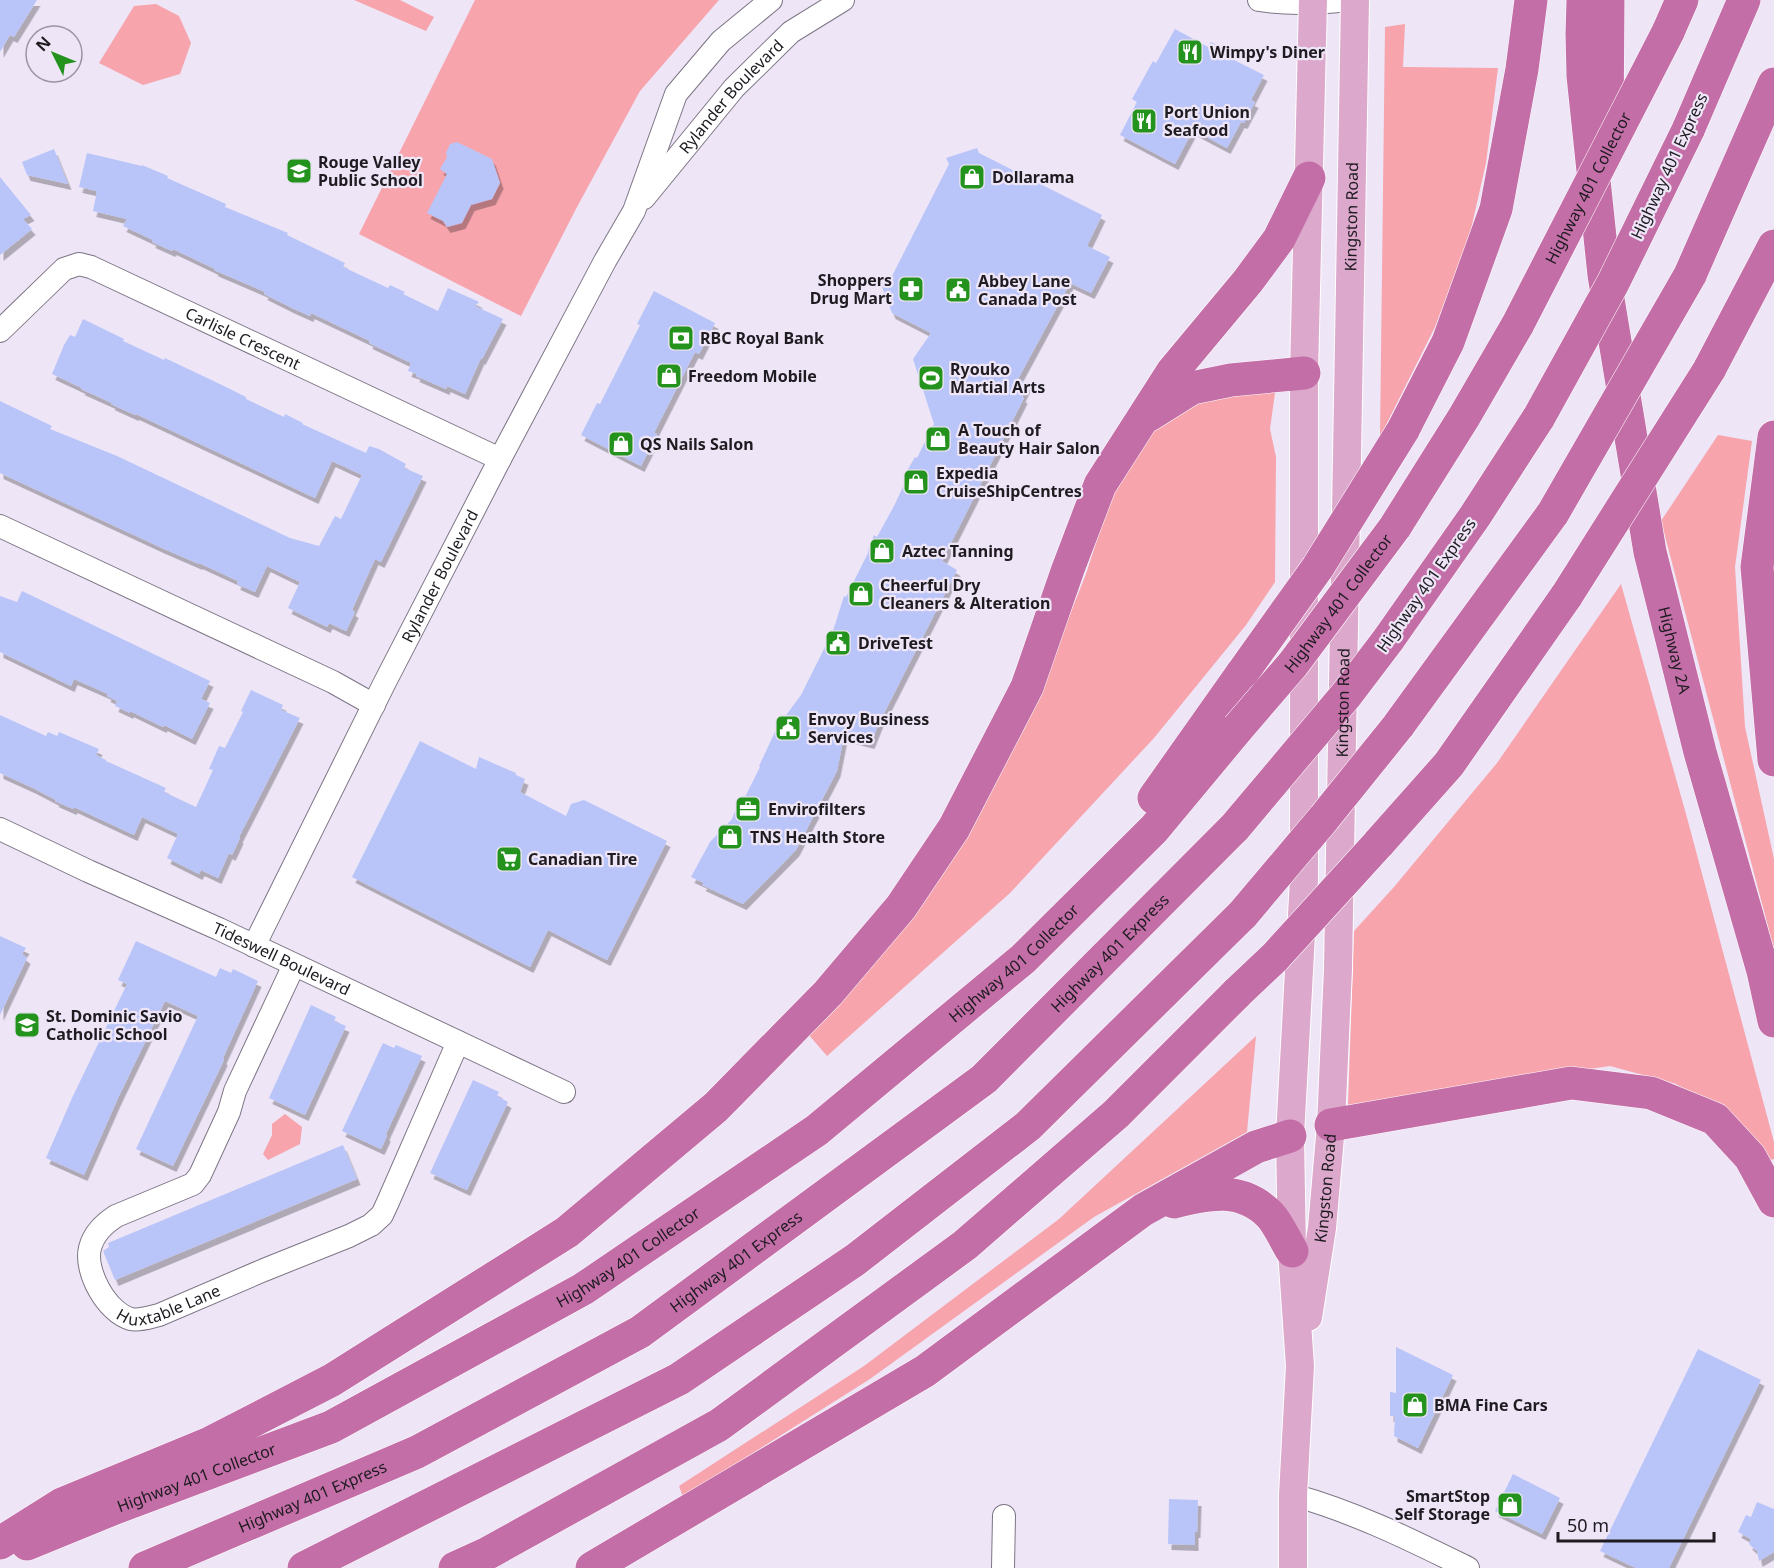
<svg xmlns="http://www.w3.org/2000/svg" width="1774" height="1568" font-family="'Noto Sans',sans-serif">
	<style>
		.green { fill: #f7a4ac }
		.building { fill: #b9c5f8; filter: url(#shadow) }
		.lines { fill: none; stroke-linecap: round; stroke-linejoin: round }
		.minor-casing { stroke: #7d7584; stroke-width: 24 }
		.major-casing { stroke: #fff; stroke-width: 30 }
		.highway-casing { stroke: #fff; stroke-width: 34 }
		.minor { stroke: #fff; stroke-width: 22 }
		.major { stroke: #dca8cb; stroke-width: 28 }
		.highway { stroke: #c46ea8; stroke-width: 33 }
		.highway-bridge-casing { stroke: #fff; stroke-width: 34; stroke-linecap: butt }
		.highway-bridge { stroke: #c46ea8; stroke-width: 33 }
		.labels { text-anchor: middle; stroke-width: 4.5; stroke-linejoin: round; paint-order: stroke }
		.poi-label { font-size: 16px; font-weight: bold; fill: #1e1b21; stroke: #eee5f7; text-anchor: start }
		.street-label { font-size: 16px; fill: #1e1b21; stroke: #eee5f7 }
	</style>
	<defs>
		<filter id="shadow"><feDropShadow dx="3.5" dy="6" stdDeviation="0" flood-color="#0004"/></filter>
	</defs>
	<rect width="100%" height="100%" fill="#eee5f7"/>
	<g class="green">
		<path d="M354,0h46l34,17 -8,14z"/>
		<path d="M475,0h244l-79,91 -63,116 -56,109 -162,-82z"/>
		<path d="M156,4l23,12 12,27 -11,31 -37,11 -44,-22 35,-57z"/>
		<path d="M1405,24l-2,43 95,1 -12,95 -17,75 -34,89 -55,110 5,-410z"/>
		<path d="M1223,391l52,2 -5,36 6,28 -1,125 -29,43 -92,113 -144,155 -183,163 -19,-22 111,-134 106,-172 61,-154 26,-81 34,-58 25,-26z"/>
		<path d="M1718,435l34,6 -17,126 10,160 29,132v90l-113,-428z"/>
		<path d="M1621,584l65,230 88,328v17l-9,2 -47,-51 -42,-26 -66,-18 -262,39 6,-174 40,-44 103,-124z"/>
		<path d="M1256,1036l-9,96 -153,85 -224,162 -187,118 -4,-11 185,-120 195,-147z"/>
		<path d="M285,1114l17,13 -2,17 -32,16 -5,-6 9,-19v-11z"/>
	</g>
	<g class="building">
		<path d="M0,0h37l-23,37 -4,-2 -10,17z"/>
		<path d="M1175,29l33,18 3,-5 21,11 -2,5 34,17 -13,25 4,2 -11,21 -3,-1 -14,26 -34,-18 -18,34 -55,-29 17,-33 -5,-3 21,-38 3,2z"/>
		<path d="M457,142l35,17 8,24 -8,16 -21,6 -9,18 -15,4 -4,-6 -16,-8 20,-39 -7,-5 7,-12 -1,-4 4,-9z"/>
		<path d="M977,148l2,5 123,62 -15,31 23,11 -19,36 -21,-10 -52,96 10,5 -6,12 2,2 -82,163 15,9 -78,153 -8,20 -27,-7 -7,35 -41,79 -53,54 -41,-19 2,-2 -13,-6 19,-35 22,-23 6,-16 5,-7 2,1 15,-30 -1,-1 23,-49 2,1 17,-23 32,-64 11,-35 2,1 23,-46h-1l6,-16 3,2 17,-31 16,-34 -3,-1 8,-14 2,1 17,-34 -21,-65 18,-26 -39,-20 -11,-29 8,-2 60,-118 -3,-6z"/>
		<path d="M54,149l14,35 -41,-9 -5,-13z"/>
		<path d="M87,153l55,13v-1l26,11 -1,2 59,26 -1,3 63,26 -1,2 58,28 -2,4 45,21 2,-3 15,7 -2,2 35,17 10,-23 31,14 -4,4 28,13 -21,40 -1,-1 -16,36 -18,-8 -1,3 -30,-13 1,-2 -9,-3 3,-8 -42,-20 1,-2 -59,-28 -1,3 -18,-8 -28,-14 1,-2 -51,-22 1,-1 -42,-20 -1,2 -20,-9 1,-2 -30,-14 4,-7 -34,-8 4,-20 -18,-4z"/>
		<path d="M0,177l31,38 -8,4 9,10 -32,26z"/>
		<path d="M654,291l61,32 -16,31 -4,-2 -41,81 3,1 -16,32 -60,-31 16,-32 3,1 40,-79 -3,-1z"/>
		<path d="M83,319l41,20 -1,2 41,19 1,-2 59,28 22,11v2l38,18 1,-3 18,9 -1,1 64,29 3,-7 10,3 27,15 -2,4 19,8 -42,86 -6,-3 -23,51 3,2 -9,19 -17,-8 -2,4 -39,-19 12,-26 -33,-16 -12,26 -18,-8 1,-3 -39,-18v1l-37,-16 -162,-75v-72l52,25 -2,3 67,27 173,82 29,8 16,-30 6,3 21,-44 -30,-14 -17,37 -179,-84 -1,1 -24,-11 1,-1 -31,-14 1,-1 -30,-14 12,-29 6,-10 5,2z"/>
		<path d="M22,591l188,90 -9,18 9,4 -18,36 -28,-14 -1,2 -33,-16v2l-15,-7 2,-5 -10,-5 1,-2 -34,-15 -3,7 -71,-34v-56l17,6z"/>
		<path d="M251,690l32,15 -2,5 19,8 -61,119 1,1 -8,17 -3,-2 -11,25 -17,-8 -2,4 -32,-16 11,-24 -36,-17 -8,18 -60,-28 -1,2 -18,-8 1,-1 -23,-12 -33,-15v-58l46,21 2,-4 9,4 2,-4 40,17 -3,6 10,5v1l60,27 -2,4 32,15 17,-37 -4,-1 10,-23 6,2 18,-36 -2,-1z"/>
		<path d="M420,741l56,28 3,-12 37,16v2l9,4 -5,13 46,24 5,-12 13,-4 83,41 -60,119 -59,-30 -18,37 -178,-90z"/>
		<path d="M0,936l26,12 -4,6 5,4 -27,57z"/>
		<path d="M136,941l80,36 4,-9 11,5 2,-4 25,12 -35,77 1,2 -51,106 -37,-17 62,-133 -33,-15 -47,97 -34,77 -38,-17 26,-60 55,-114 -9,-4z"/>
		<path d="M311,1005l25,12 -2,4 12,5 -41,89 -36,-17z"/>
		<path d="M383,1043l11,5 2,-3 26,11 -36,78 1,2 -6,13 -39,-18z"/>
		<path d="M473,1080l26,12 -2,4 11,6 -41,88 -37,-17z"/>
		<path d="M343,1145l14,34 -242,101 -12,-29 6,-4 -1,-4z"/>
		<path d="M1396,1347l57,28 -35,73 -24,-12 1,-20h-5v-24l6,1z"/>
		<path d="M1698,1349l63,31 -92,188h-33l-36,-17z"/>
		<path d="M1513,1474l47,24 -18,36 -47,-23z"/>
		<path d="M1169,1499l29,1 -1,32h-2v13l-27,-1z"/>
		<path d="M1757,1502l17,7v43l-15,9 -2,-10 -8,-7 2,-5 -13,-7 8,-17 5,2z"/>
	</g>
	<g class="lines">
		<g class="minor-casing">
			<g id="minor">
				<path d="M1259,0c30,5 60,3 90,0"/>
				<path id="s1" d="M644,198l90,-110 57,-56 52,-32"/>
				<path id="s2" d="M0,331l64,-62 15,-5 12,3 409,192"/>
				<path d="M0,526l333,156 41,23"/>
				<path id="s3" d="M0,829l88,42 131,58 345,163"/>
				<path id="s4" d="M254,946l130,-262 116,-225 105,-198 29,-50 42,-117 45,-53 50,-41"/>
				<path id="s5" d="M294,965l-59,126 -6,21 -29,63 -7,9 -77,32c-12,8 -22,17 -26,32 -6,23 17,65 41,71 9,2 19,-2 28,-4l105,-45 85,-34 22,-11 11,-10 6,-13 70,-160"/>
				<path d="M1293,1495c62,17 118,45 175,73"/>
				<path d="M1003,1568l1,-52"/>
			</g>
		</g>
		<g class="major-casing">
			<g id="major">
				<path id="s6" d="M1308,1317l14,-89 9,-103 7,-156 17,-969"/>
				<path d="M1293,1568v-73l7,-129 -8,-115 -2,-115 14,-257v-506l9,-373"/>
			</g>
		</g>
		<g class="highway-casing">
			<g id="highway">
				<path id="s7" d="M1583,0l-1,34 1,42 21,199 46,277 50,200 63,219 11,50"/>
				<path d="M1668,32l14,-32"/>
				<path d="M1607,129l1,-129"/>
				<path d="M1688,130l56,-130"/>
				<path d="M1690,275l84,-191"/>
				<path d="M1709,370l65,-124"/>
				<path d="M1149,415l43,-27 39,-8 73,-7"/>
				<path d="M1403,430l45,-88 48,-133 26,-140 9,-69"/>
				<path d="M1774,437l-17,130 17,193"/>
				<path d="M1395,527l69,-110 54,-93"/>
				<path d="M1388,640l87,-124 64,-99"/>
				<path d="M1398,726l155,-213"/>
				<path d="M1154,798l89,-126"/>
				<path d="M1378,844l71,-80 118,-169"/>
				<path d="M1331,1125l240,-42 80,10 64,26 35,38 24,44"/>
				<path d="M1174,1202c35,-9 68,-16 96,13 9,10 15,25 22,36"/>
				<path d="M0,1543l62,-39 148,-61 122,-63 235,-148 149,-125 112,-114 73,-86 53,-79 73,-141 41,-118 32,-84 73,-114 75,-90 31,-42 30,-61"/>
				<path id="s8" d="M27,1544l88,-36 216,-81 252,-138 234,-159 206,-171 131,-130 84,-101"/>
				<path id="s9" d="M145,1568l272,-116 223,-120 344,-253 251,-252"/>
				<path d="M304,1568l375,-189 176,-119 173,-134 215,-212"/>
				<path d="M455,1568l33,-15 231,-128 246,-180 151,-131 122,-122"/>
				<path d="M592,1568l333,-197 218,-161 113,-63 34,-11"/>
			</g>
		</g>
		<use href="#minor" class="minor"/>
		<use href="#major" class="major"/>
		<use href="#highway" class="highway"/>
		<g class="highway-bridge-casing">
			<g id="highway-bridge">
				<path id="s10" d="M1518,324l150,-292"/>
				<path d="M1539,417l74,-134 75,-153"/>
				<path d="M1553,513l137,-238"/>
				<path d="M1567,595l142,-225"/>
				<path d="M1243,672l75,-105 85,-137"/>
				<path id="s11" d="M1238,728l55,-64 102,-137"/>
				<path d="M1235,827l112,-133 41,-54"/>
				<path d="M1243,914l81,-96 74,-92"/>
				<path d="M1238,992l37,-35 103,-113"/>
			</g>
		</g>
		<use href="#highway-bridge" class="highway-bridge"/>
	</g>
	<defs>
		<g id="restaurant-square" transform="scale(1.35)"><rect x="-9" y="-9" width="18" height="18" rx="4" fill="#24931d" stroke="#eee5f7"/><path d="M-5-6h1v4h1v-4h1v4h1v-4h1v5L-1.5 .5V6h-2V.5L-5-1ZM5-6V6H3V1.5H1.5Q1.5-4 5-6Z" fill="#fff"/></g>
		<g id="school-square" transform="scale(1.35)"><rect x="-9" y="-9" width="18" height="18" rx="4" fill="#24931d" stroke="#eee5f7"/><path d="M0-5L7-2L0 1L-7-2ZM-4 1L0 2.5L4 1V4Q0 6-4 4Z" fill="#fff"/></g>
		<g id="shop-square" transform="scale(1.35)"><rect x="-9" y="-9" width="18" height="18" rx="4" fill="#24931d" stroke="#eee5f7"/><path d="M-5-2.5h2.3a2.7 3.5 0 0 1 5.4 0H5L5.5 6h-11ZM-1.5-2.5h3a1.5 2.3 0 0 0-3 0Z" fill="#fff"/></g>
		<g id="pharmacy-square" transform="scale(1.35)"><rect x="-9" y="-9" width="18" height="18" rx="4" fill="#24931d" stroke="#eee5f7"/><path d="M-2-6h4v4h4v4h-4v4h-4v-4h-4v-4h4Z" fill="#fff"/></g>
		<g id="civic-square" transform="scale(1.35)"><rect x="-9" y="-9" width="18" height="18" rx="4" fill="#24931d" stroke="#eee5f7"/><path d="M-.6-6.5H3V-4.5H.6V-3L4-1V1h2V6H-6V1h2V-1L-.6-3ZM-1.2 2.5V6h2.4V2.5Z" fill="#fff"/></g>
		<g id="bank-square" transform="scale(1.35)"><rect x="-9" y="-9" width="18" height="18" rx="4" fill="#24931d" stroke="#eee5f7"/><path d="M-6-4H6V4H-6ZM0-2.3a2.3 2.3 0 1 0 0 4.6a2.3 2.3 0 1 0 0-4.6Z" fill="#fff"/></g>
		<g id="stadium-square" transform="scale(1.35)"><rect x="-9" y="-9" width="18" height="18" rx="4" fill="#24931d" stroke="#eee5f7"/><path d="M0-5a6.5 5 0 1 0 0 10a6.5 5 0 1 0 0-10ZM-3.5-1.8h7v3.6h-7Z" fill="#fff"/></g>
		<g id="office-square" transform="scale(1.35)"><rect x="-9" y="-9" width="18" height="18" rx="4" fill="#24931d" stroke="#eee5f7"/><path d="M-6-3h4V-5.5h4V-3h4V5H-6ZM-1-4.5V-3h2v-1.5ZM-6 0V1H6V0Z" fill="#fff"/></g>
		<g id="supermarket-square" transform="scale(1.35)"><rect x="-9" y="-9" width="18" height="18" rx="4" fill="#24931d" stroke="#eee5f7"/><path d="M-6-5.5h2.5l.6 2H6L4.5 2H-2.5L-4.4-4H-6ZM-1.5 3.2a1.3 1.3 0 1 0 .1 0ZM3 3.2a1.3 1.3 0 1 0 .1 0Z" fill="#fff"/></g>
	</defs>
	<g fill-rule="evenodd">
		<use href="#restaurant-square" x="1190" y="52"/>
		<use href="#restaurant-square" x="1144" y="121"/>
		<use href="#school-square" x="299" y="171"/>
		<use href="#shop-square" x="972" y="177"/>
		<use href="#pharmacy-square" x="911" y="289"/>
		<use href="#civic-square" x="958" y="290"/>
		<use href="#bank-square" x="681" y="338"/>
		<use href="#shop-square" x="669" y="376"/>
		<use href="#stadium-square" x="931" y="378"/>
		<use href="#shop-square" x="938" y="439"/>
		<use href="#shop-square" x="621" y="444"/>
		<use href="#shop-square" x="916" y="482"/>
		<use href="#shop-square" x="882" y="551"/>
		<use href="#shop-square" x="861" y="594"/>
		<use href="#civic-square" x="838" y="643"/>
		<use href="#civic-square" x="788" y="728"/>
		<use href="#office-square" x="748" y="809"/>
		<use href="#shop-square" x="730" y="837"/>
		<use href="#supermarket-square" x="509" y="859"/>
		<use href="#school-square" x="27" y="1025"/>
		<use href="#shop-square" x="1415" y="1405"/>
		<use href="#shop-square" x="1510" y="1505"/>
	</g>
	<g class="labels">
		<g class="poi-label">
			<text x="1210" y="58">Wimpy's Diner</text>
			<text x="1164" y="118">Port Union<tspan x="1164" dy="18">Seafood</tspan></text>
			<text x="318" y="168">Rouge Valley<tspan x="318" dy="18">Public School</tspan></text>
			<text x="992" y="183">Dollarama</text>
			<text x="892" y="286" text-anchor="end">Shoppers<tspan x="892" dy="18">Drug Mart</tspan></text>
			<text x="978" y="287">Abbey Lane<tspan x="978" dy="18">Canada Post</tspan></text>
			<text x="700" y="344">RBC Royal Bank</text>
			<text x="950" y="375">Ryouko<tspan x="950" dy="18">Martial Arts</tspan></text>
			<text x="688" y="382">Freedom Mobile</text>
			<text x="958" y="436">A Touch of<tspan x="958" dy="18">Beauty Hair Salon</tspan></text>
			<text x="640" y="450">QS Nails Salon</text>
			<text x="936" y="479">Expedia<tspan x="936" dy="18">CruiseShipCentres</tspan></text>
			<text x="902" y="557">Aztec Tanning</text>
			<text x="880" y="591">Cheerful Dry<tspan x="880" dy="18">Cleaners &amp; Alteration</tspan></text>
			<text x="858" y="649">DriveTest</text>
			<text x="808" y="725">Envoy Business<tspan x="808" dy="18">Services</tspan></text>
			<text x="768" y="815">Envirofilters</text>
			<text x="750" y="843">TNS Health Store</text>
			<text x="528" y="865">Canadian Tire</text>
			<text x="46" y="1022">St. Dominic Savio<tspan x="46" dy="18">Catholic School</tspan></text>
			<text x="1434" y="1411">BMA Fine Cars</text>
			<text x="1490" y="1502" text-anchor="end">SmartStop<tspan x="1490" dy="18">Self Storage</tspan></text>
		</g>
		<g class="street-label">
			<text dy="6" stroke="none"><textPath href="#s1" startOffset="134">Rylander Boulevard</textPath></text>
			<text transform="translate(1669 166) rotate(-65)" y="6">Highway 401 Express</text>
			<text dy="6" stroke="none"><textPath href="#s10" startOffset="153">Highway 401 Collector</textPath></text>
			<text dy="6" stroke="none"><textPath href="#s6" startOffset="1102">Kingston Road</textPath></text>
			<text dy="6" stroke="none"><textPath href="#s2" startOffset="285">Carlisle Crescent</textPath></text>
			<text dy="6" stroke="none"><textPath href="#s4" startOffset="414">Rylander Boulevard</textPath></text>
			<text transform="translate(1426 585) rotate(-55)" y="6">Highway 401 Express</text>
			<text dy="6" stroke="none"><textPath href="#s11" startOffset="160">Highway 401 Collector</textPath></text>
			<text dy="6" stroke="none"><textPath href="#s7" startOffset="658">Highway 2A</textPath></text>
			<text dy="6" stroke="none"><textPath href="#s6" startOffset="616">Kingston Road</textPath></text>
			<text dy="6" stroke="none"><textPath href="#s9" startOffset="1154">Highway 401 Express</textPath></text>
			<text dy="6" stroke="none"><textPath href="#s3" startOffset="310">Tideswell Boulevard</textPath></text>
			<text dy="6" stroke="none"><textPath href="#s8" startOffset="1154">Highway 401 Collector</textPath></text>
			<text dy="6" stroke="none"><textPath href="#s6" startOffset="130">Kingston Road</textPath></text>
			<text dy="6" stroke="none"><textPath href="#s8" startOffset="668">Highway 401 Collector</textPath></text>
			<text dy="6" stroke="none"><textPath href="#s9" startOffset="668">Highway 401 Express</textPath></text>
			<text dy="6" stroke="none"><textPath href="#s5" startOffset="495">Huxtable Lane</textPath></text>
			<text dy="6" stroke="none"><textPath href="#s8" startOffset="182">Highway 401 Collector</textPath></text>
			<text dy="6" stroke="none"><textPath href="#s9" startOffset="182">Highway 401 Express</textPath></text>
		</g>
	</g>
	<g transform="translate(54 54) rotate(313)"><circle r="28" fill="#eee5f7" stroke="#9b94a1" stroke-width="1.5"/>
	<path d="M0-4.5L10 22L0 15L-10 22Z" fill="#24931d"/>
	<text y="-9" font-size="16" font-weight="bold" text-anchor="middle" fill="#1e1b21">N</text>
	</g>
	<path d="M1558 1532v9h156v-9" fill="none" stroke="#1e1b21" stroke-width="3"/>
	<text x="1567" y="1532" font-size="18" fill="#1e1b21" stroke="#eee5f7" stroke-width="4.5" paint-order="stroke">50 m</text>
</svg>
